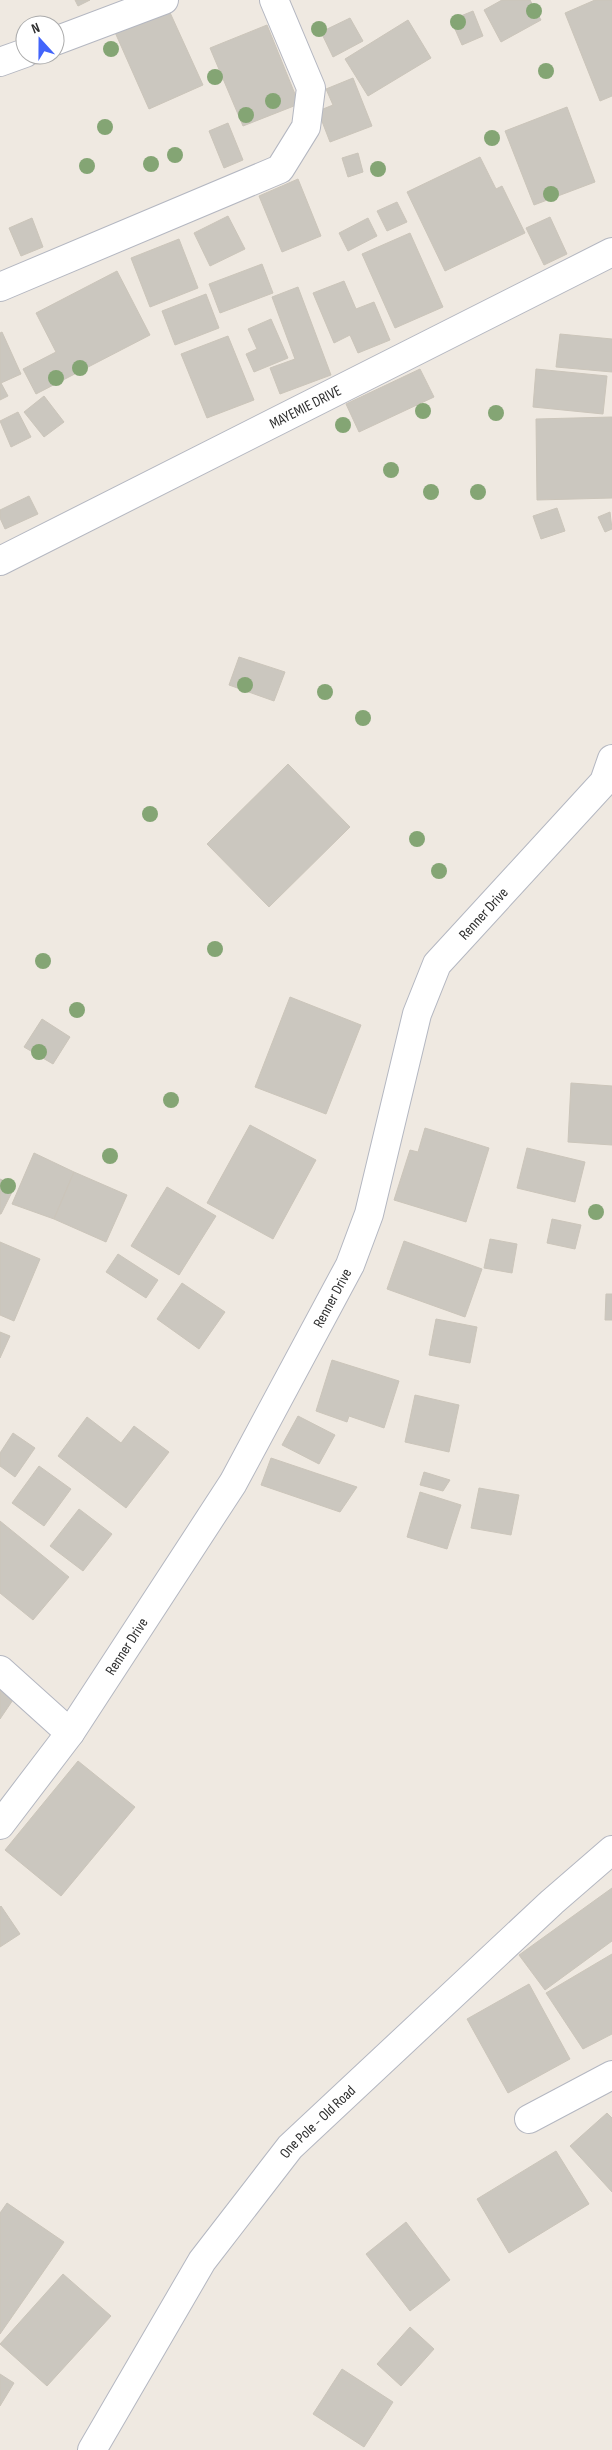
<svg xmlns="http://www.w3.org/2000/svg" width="612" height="2450" font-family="'Sofia Sans Condensed',sans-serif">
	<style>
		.building { fill: #cbc7bf; stroke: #cbc5ba }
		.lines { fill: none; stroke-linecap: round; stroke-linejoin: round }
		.minor-casing { stroke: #b4b7c1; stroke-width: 30 }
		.minor { stroke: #fff; stroke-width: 28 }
		.tree { fill: #84a574 }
		.labels { text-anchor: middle; stroke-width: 4; stroke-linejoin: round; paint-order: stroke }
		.street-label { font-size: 15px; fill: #2e2e2e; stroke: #fff }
	</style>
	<rect width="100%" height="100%" fill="#efe9e1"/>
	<g class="building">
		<path d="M75,0h15l-12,6z"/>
		<path d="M502,0h28l11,20 -40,22 -17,-32z"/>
		<path d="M595,0h17v96l-12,5 -35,-88z"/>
		<path d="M167,6l36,79 -54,24 -35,-79z"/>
		<path d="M473,11l10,25 -21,9 -11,-25z"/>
		<path d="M350,18l13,23 -30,16 -12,-25z"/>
		<path d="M408,20l23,38 -63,38 -23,-37z"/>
		<path d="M267,25l32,79 -56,22 -33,-78z"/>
		<path d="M353,78l19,48 -42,16 -12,-31 15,-6 -7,-16z"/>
		<path d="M567,107l28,75 -61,23 -29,-74z"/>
		<path d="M228,123l15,37 -19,8 -15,-37z"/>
		<path d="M358,153l5,19 -15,5 -6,-19z"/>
		<path d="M480,157l16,32 6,-3 23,47 -80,38 -38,-79z"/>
		<path d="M298,179l23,57 -39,16 -23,-56z"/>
		<path d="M397,202l10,20 -20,9 -10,-20z"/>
		<path d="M228,216l17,33 -35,17 -16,-33z"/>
		<path d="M550,217l17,37 -23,11 -18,-37z"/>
		<path d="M32,218l11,29 -22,9 -12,-28z"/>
		<path d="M368,218l9,18 -29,15 -9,-18z"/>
		<path d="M410,233l33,74 -48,21 -33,-74z"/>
		<path d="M179,239l19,49 -48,19 -19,-49z"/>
		<path d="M262,264l11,29 -53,20 -11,-29z"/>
		<path d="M117,271l33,64 -114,59 -13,-25 33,-17 -20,-39z"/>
		<path d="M344,281l12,28 18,-7 16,38 -32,13 -8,-18 -16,8 -21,-50z"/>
		<path d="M298,287l33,88 -51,19 -10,-26 25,-9 -23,-62z"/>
		<path d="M206,294l13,34 -44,17 -13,-34z"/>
		<path d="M271,319l17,39 -34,14 -8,-18 11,-5 -9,-20z"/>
		<path d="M2,332l19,42 -20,9 7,13 -8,4v-67z"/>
		<path d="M560,334l52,5v33l-56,-5z"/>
		<path d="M228,336l26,64 -47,18 -26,-64z"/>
		<path d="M420,369l14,28 -75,35 -13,-28z"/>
		<path d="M536,369l71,7 -4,38 -70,-7z"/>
		<path d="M44,396l20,26 -20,15 -20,-25z"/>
		<path d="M18,412l13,25 -20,10 -11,-26z"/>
		<path d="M612,417v81l-75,2 -1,-81z"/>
		<path d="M29,496l9,18 -33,15 -5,-11v-8z"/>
		<path d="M557,508l8,23 -24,8 -8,-23z"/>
		<path d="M610,512l2,17 -7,3 -7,-15z"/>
		<path d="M239,657l46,15 -11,29 -45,-16z"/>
		<path d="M288,764l62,63 -81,80 -62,-63z"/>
		<path d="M290,997l71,28 -35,89 -71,-27z"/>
		<path d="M42,1019l28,18 -17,27 -29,-17z"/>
		<path d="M571,1083l41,3v59l-44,-3z"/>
		<path d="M250,1125l66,35 -43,79 -66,-36z"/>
		<path d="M425,1128l64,20 -23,74 -72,-22 16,-50 8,2z"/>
		<path d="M527,1148l58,14 -10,40 -58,-14z"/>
		<path d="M34,1153l40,19 -20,47 -42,-15z"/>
		<path d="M74,1172l53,23 -21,47 -52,-23z"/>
		<path d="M0,1179l15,7 -14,28h-1z"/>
		<path d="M167,1187l49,29 -37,59 -48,-29z"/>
		<path d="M552,1219l29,6 -6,24 -28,-6z"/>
		<path d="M490,1239l27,5 -5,29 -28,-5z"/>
		<path d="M404,1241l78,28 -17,48 -78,-28z"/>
		<path d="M0,1242l40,17 -26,62 -14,-6z"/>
		<path d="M118,1254l40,26 -12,18 -40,-26z"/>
		<path d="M182,1283l43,29 -26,37 -42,-30z"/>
		<path d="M606,1294h6v26h-7z"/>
		<path d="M436,1319l41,8 -7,36 -41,-8z"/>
		<path d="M0,1332l10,4 -10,22z"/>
		<path d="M332,1360l67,21 -15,47 -35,-12 -2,6 -31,-11z"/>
		<path d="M415,1395l44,10 -10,47 -44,-10z"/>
		<path d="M298,1416l37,19 -16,29 -37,-19z"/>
		<path d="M87,1417l34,26 13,-17 35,26 -43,56 -68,-52z"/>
		<path d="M13,1433l22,15 -20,29 -15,-11v-13z"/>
		<path d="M271,1458l86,29 -17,25 -79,-27z"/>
		<path d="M39,1466l32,23 -27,37 -32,-23z"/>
		<path d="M424,1472l26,8 -7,11 -23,-6z"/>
		<path d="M479,1488l40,7 -8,40 -40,-7z"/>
		<path d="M420,1492l41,13 -14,44 -40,-12z"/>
		<path d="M79,1509l33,25 -29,37 -33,-25z"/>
		<path d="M0,1521l69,56 -36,43 -33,-27z"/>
		<path d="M0,1678l19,13 -19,28z"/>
		<path d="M78,1761l57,46 -74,89 -56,-46z"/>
		<path d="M612,1888v53l-67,49 -26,-35z"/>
		<path d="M1,1906l19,28 -20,13v-40z"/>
		<path d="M612,1954v80l-29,15 -37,-56z"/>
		<path d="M529,1984l41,75 -62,34 -41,-74z"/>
		<path d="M607,2113l5,5v74l-42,-46z"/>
		<path d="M556,2151l33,53 -80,49 -32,-54z"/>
		<path d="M7,2203l57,39 -64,92v-121z"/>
		<path d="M406,2222l44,58 -40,31 -44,-57z"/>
		<path d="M63,2274l48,42 -64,70 -47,-42z"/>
		<path d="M410,2327l24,22 -33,37 -24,-22z"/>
		<path d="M342,2369l51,33 -29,45 -51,-33z"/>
		<path d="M0,2374l14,9 -14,23z"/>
	</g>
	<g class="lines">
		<g class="minor-casing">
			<g id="minor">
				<path d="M55,41l109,-41"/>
				<path d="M0,62l25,-9"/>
				<path d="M0,287l280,-118 26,-42 5,-39 -37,-88"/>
				<path id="s1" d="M0,561l612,-309"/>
				<path d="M0,1670l70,63"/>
				<path id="s2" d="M0,1825l70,-92 163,-250 117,-218 19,-51 48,-200 20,-50 167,-182 8,-23"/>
				<path d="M529,2119l83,-44"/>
				<path id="s3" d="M92,2450l110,-189 88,-114 262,-245 60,-52"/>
			</g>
		</g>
		<use href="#minor" class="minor"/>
	</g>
	<g class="tree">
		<circle cx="534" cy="11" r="8"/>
		<circle cx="458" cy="22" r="8"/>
		<circle cx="319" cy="29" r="8"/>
		<circle cx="111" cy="49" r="8"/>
		<circle cx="546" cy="71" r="8"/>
		<circle cx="215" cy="77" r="8"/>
		<circle cx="273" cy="101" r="8"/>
		<circle cx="246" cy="115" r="8"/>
		<circle cx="105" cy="127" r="8"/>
		<circle cx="492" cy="138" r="8"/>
		<circle cx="175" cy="155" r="8"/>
		<circle cx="151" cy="164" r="8"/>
		<circle cx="87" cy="166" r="8"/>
		<circle cx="378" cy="169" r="8"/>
		<circle cx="551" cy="194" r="8"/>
		<circle cx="80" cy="368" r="8"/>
		<circle cx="56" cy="378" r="8"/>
		<circle cx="423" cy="411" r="8"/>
		<circle cx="496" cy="413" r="8"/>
		<circle cx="343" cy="425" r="8"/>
		<circle cx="391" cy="470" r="8"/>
		<circle cx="431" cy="492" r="8"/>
		<circle cx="478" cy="492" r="8"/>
		<circle cx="245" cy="685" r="8"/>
		<circle cx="325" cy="692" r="8"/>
		<circle cx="363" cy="718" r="8"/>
		<circle cx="150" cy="814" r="8"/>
		<circle cx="417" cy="839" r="8"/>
		<circle cx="439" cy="871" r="8"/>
		<circle cx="215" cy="949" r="8"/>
		<circle cx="43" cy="961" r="8"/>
		<circle cx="77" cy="1010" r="8"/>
		<circle cx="39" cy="1052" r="8"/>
		<circle cx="171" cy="1100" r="8"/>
		<circle cx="110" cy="1156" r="8"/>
		<circle cx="8" cy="1186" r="8"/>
		<circle cx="596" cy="1212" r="8"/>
	</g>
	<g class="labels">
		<g class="street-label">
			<text dy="5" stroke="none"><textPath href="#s1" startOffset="342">MAYEMIE DRIVE</textPath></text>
			<text dy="5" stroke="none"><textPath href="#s2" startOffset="1044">Renner Drive</textPath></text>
			<text dy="5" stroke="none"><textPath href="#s2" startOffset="624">Renner Drive</textPath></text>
			<text dy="5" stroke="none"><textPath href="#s2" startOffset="219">Renner Drive</textPath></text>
			<text dy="5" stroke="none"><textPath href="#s3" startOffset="400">One Pole - Old Road</textPath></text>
		</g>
	</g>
	<g transform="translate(40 40) rotate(339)"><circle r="24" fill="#ffffff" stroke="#ababab"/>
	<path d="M0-4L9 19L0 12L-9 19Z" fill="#4264fb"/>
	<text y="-8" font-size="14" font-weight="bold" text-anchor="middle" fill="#2e2e2e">N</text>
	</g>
</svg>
